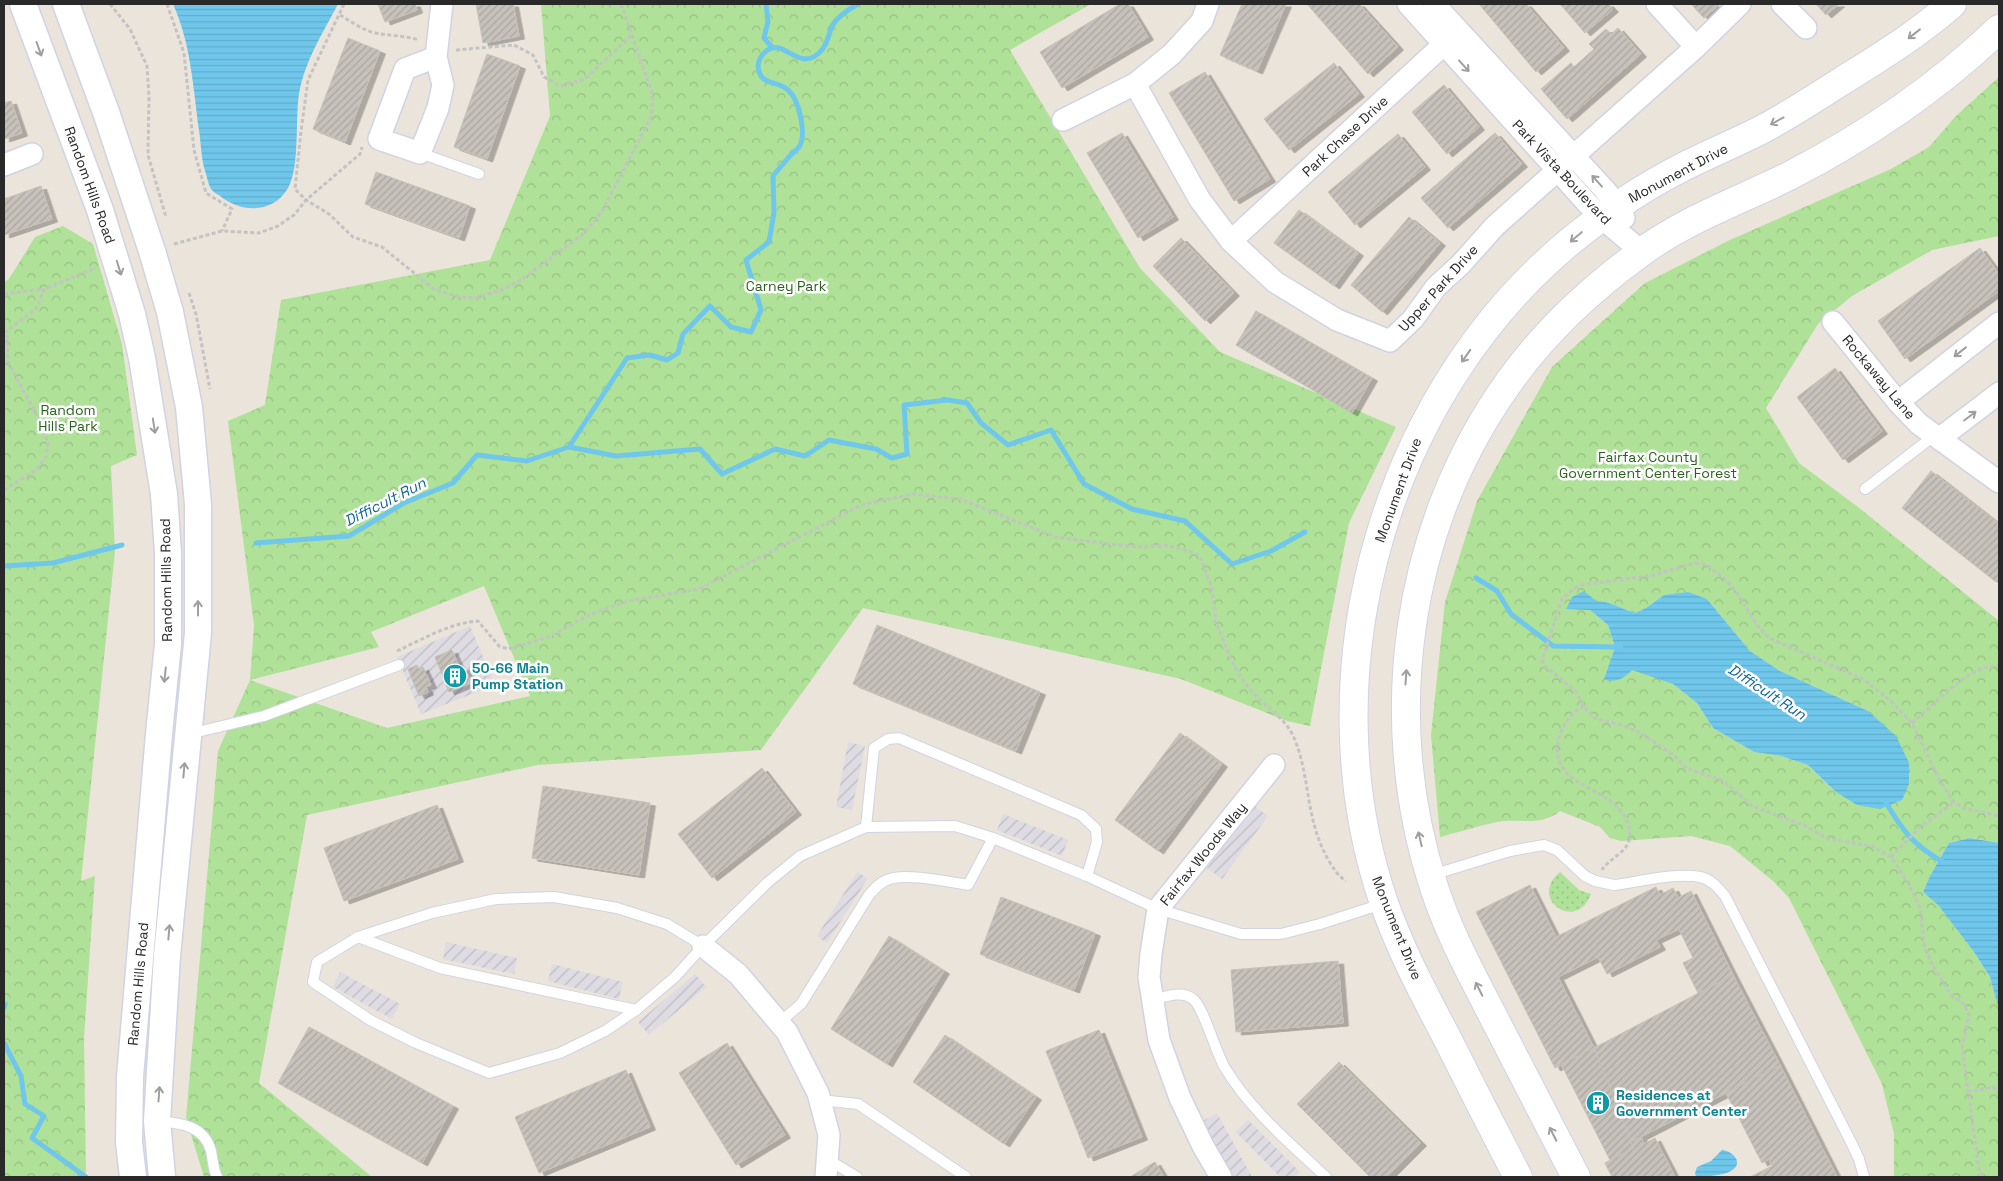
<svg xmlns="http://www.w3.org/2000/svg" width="2003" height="1181" font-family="'Space Grotesk',sans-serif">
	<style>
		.industrial { fill: url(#industrial-furrows) }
		.forest { fill: url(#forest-crowns); fill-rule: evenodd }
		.park { fill: url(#park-dots) }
		.water { fill: url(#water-rules) }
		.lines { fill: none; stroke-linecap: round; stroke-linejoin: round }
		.stream { stroke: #6fc8ec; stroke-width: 5 }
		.building { fill: url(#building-hatch); stroke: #c6c0b5; filter: url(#shadow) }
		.service-casing { stroke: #d0d3e2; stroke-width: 12 }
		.minor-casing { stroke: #d0d3e2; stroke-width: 24 }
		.tertiary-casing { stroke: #d0d3e2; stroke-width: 29 }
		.secondary-casing { stroke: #d0d3e2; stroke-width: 30 }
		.path { stroke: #c3c3c3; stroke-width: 3; stroke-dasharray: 4 2.5; stroke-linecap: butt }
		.service { stroke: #fff; stroke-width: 10 }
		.minor { stroke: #fff; stroke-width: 21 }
		.tertiary { stroke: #fff; stroke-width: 26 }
		.secondary { stroke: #fff; stroke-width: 28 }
		.oneway { stroke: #9f9f9f }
		.labels { text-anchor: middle; stroke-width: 5; stroke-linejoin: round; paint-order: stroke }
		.street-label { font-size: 14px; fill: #292929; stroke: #fff }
		.park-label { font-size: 14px; fill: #28641b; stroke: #fff }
		.culture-label { font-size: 14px; font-weight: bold; fill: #0d838f; stroke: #fff; text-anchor: start }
		.water-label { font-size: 15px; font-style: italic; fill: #0f6596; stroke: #fff }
	</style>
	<defs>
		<pattern id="industrial-furrows" width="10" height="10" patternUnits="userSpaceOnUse" patternTransform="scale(1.25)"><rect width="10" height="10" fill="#dedbe3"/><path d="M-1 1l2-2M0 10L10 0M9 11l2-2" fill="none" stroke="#bebcc3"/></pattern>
		<pattern id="forest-crowns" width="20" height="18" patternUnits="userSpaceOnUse" patternTransform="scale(1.25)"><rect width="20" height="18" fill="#afe198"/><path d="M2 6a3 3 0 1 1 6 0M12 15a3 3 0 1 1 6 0" fill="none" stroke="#97c183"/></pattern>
		<pattern id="park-dots" width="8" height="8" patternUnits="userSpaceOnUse" patternTransform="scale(1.25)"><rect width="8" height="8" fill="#afe198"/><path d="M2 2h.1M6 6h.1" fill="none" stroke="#97c183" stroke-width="1.8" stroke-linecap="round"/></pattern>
		<pattern id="water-rules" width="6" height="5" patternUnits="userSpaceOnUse" patternTransform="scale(1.25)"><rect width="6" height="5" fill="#6fc8ec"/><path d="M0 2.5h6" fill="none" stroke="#60acca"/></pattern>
		<pattern id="building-hatch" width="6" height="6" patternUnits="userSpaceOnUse" patternTransform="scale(1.25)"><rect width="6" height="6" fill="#c6c1ba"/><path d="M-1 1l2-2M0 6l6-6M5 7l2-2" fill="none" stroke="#aaa6a0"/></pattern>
		<filter id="shadow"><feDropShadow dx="5.5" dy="3" stdDeviation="0" flood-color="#0004"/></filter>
	</defs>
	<rect width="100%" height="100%" fill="#ebe4db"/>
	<g class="industrial">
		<path d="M470,626l25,59 -74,29 -24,-57z"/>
		<path d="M848,742l17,4 -13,64 -16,-3z"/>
		<path d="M1253,805l15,11 -46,63 -15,-11z"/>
		<path d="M1003,814l65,26 -6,16 -65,-26z"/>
		<path d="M857,872l11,6 -41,65 -10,-7z"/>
		<path d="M446,942l71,16 -3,16 -71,-15z"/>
		<path d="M552,964l71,18 -4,17 -71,-18z"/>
		<path d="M340,972l60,32 -8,15 -59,-32z"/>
		<path d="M695,974l11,13 -57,48 -11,-13z"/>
		<path d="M1217,1113l35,64h-22l-29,-55z"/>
		<path d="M1248,1120l52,52 -6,5h-14l-44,-45z"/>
	</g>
	<g class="forest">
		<path d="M541,4h550l-81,46 130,218 80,84 176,75 -47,96 -39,203 -23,-5 -106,-42 -318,-71 -102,142 -223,15 -231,50 -48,268 113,94h-168l-18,-59 32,-367 32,-71 4,-55 -26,-204 37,-16 16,-105 209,-40 60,-144zM484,586l46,110 -143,32 -137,-48 129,-33 -8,-15z"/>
		<path d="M1999,77v159l-67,14 -80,46 -34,28 -52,84 33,55 59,44 141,114v222l-28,-5 -22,5 -19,33 -7,16 15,13 36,47 16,25 9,33v167h-105v-43l-12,-50 -93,-186 -16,-17 -43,-35 -39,-10 -70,5 -11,-3 -10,-11 -40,-16c-19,16 -41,7 -63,11 -19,4 -38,10 -57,15l-9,-102 14,-133 32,-101 75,-134 93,-84 85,-43 161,-71 38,-22 27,-31zM1664,595l43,4 43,52 30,20 88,40 -32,81 -28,-27 -27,-9 -27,-4 -41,-24 -16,-25 -24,-19 -41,-15 -28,10 11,-32 -7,-22 -18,-15 6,-9c14,0 26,8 39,12l11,-5z"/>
		<path d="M63,226l30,18 29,100 15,111 -26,11 4,85 -34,330 14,-5 -11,162 2,139h-82v-895l5,-3 26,-42z"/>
	</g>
	<path class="park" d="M1560,872l19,18 12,4c-14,39 -64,5 -31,-22z"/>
	<g class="water">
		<path d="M173,4h165c-15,29 -33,56 -39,90 -4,25 1,73 -11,94 -15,26 -47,25 -68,8 -3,-2 -7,-4 -9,-7 -3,-5 -4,-13 -6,-18 -4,-13 -4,-28 -6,-41 -6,-43 -8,-86 -26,-126z"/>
		<path d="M1584,591l12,10c14,0 26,8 39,12l11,-5 18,-13 24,-3 19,7 43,52 30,20 88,40 28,25 13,27v21l-7,16 -22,9 -23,-4 -21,-13 -28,-27 -27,-9 -27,-4 -41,-24 -16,-25 -24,-19 -41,-14c-8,8 -16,14 -28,9l11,-32 -7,-22 -18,-15 -24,-1 6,-12z"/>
		<path d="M1970,838l29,5v176v-9l-9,-33 -16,-25 -36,-47 -15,-13 7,-16 19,-33z"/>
		<path d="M1722,1150c12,1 22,14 9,21 -7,4 -26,6 -35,6l-1,-4 2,-6 14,-6z"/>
	</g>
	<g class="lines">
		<g class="stream">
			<path d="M766,4l2,17 -4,17 8,9"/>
			<path d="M569,447l58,-89 23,-3 17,5 11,-7 5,-19 27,-28 21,21 20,5 10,-22 -15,-50 23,-18 5,-30 -1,-36c5,-6 10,-12 15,-18 3,-4 8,-7 11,-11 8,-12 0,-48 -11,-57 -12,-11 -28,-3 -30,-24 0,-4 3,-10 6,-13 19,-19 33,20 55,0 8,-7 9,-17 13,-27 6,-10 16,-16 26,-22"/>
			<path d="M256,543l93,-7 55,-33 49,-20 24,-28 50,6 42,-14 47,9 84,-7 22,25 53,-25 30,7 24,-16 47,9 16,9 15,-4 -3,-49 44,-5 19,3 14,20 27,22 43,-15 33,54 48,25 53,12 47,43 39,-13 34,-19"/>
			<path d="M4,566l49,-3 69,-18"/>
			<path d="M1476,578l21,13 14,23 42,32 62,1 6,1"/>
			<path d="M1885,801c17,29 28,44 58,61"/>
			<path d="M4,1004h1l-1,4"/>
			<path d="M4,1043l17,33 4,28 19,12 -12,22 54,39"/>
		</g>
	</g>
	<g class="building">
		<path d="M378,4h37l2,6 -32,12z"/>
		<path d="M476,4h37l6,32 -36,7z"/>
		<path d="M1120,4h8l20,33 -86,51 -22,-36z"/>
		<path d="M1242,4h44l-29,67 -37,-16z"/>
		<path d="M1307,4h52l39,43 -30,27z"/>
		<path d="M1479,4h47l38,44 -28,24z"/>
		<path d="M1560,4h48l5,5 -28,24z"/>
		<path d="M1691,4h29l-16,14z"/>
		<path d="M1816,4h23l-13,11z"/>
		<path d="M1618,28l23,26 -74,65 -26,-30 30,-26 3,4 20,-18 -5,-5 17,-15 5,5z"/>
		<path d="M348,38l32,13 -35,91 -32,-13z"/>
		<path d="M487,54l33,12 -33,93 -33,-12z"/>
		<path d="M1334,63l25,31 -70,56 -25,-31z"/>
		<path d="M1205,72l65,107 -36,22 -65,-108z"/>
		<path d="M1444,85l35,42 -32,27 -35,-42z"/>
		<path d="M11,101l11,32 -18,6v-36z"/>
		<path d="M1122,133l51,84 -35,21 -51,-85z"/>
		<path d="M1495,133l27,31 -74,64 -27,-30z"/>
		<path d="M1398,134l27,33 -70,58 -27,-33z"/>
		<path d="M376,172l94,34 -11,32 -94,-34z"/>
		<path d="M41,186l11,33 -48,16v-36z"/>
		<path d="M1299,210l59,43 -24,33 -60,-43z"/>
		<path d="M1409,217l31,26 -58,69 -31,-27z"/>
		<path d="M1181,238l53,55 -29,28 -52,-55z"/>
		<path d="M1980,248l19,26v17l-94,68 -27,-38z"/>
		<path d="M1256,311l116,67 -20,35 -116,-68z"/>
		<path d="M1835,368l47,63 -39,29 -46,-63z"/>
		<path d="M1931,471l68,53v54l-3,4 -94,-74z"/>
		<path d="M877,625l163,67 -24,59 -163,-67z"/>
		<path d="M452,650l8,19 4,-2 7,16 -22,9 -14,-35z"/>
		<path d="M417,665l2,4 4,-2 8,18 -5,2 2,5 -9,4 -11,-27z"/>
		<path d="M1180,733l42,31 -64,87 -43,-31z"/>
		<path d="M762,768l34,44 -84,66 -34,-44z"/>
		<path d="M543,786l107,17 -11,72 -107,-17z"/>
		<path d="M437,805l21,54 -114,42 -20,-53z"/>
		<path d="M1530,885l26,52 100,-50 4,8 13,-7 5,10 13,-7 42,84 -35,18 -15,-30 10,-5 -14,-29 -23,11 4,7 -53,27 -9,-17 -40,20 36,71 -39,20 -79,-156z"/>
		<path d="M1001,897l94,36 -21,57 -94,-36z"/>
		<path d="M889,936l55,35 -57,93 -56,-35z"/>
		<path d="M1338,961l5,62 -107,9 -5,-62z"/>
		<path d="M1733,975l47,90 -149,77 -37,-94z"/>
		<path d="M309,1027l144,79 -31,57 -144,-80z"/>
		<path d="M1099,1030l43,107 -54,21 -42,-107z"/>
		<path d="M945,1035l91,62 -32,47 -91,-62z"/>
		<path d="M727,1043l58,92 -49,30 -57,-92z"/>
		<path d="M1594,1048l40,100 -24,12 -49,-96z"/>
		<path d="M1339,1062l82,81 -34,34h-17l-73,-73z"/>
		<path d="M1780,1065l57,112h-87l22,-11 -3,-7 -7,4 -36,-70z"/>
		<path d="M626,1070l24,57 -111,46 -24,-56z"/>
		<path d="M1641,1137l3,7 11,-6 20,39h-63l-7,-14 29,-15 -3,-6z"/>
		<path d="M1155,1162l9,15h-34z"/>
	</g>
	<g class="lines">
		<g class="service-casing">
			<g id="service">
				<path d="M420,153l59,21"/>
				<path d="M1865,489l70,-54"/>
				<path d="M189,734l75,-18 135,-51"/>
				<path d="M866,827l8,-79 14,-9 11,-1 182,77 15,14 1,13 -10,34"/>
				<path d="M1432,875l78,-24 34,-6 13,5 28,26 10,5 19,4c24,-3 63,-13 86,-8 11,2 18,11 25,19l126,246 8,17 5,18"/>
				<path d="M358,937l82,31 196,42"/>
				<path d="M703,946l-36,-22 -50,-16 -63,-11 -58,2 -64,14 -74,24 -41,25 -4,20 57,38 46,23 73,30 71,-20 45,-22 31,-21 39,-33 28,-31 64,-63 33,-27 66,-29 89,-1 38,12 94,38 71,33 83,25h40l39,-10 62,-20"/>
				<path d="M1152,1000c13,-3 29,-10 41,-1 10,7 23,54 32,69 26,43 65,75 101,109"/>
				<path d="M780,1022l21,-18 68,-109c5,-6 10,-12 18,-15 17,-8 62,2 81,5l25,-47"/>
				<path d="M820,1100l38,4 108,73"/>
				<path d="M158,1121c22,2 46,4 53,30 2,9 2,18 6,26"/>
				<path d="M827,1159l30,18"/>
			</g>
		</g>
		<g class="minor-casing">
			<g id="minor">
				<path d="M1408,4l180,200 14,14 40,34"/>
				<path d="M1434,4l170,185 14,17 6,12"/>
				<path d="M1657,4l39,43"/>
				<path d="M1782,4l24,24"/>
				<path d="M436,57l-31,12 -26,70 41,14 18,-45 5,-23 -7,-28 6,-53"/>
				<path d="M1135,84l65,116 31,41 44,41 62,38 53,21 23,-22 23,-32 25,-23 34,-38 201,-179 44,-43"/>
				<path d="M1063,120l72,-36 37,-30 30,-33 6,-17"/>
				<path d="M4,165l28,-11"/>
				<path d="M1231,241l224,-207"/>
				<path d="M1833,322l65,80 21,22 80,58"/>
				<path d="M1898,402l101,-79"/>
				<path d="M1940,438l59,-45"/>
				<path d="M703,946l35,28 49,58 31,61 11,42 -3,42"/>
				<path d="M1221,1177l-18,-31 -23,-48 -21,-58 -10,-63 2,-23 7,-45 116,-144"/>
			</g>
		</g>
		<g class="tertiary-casing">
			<g id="tertiary">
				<path d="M23,4l77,206 32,104 10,44 22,136 4,59v91l-9,90 -29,343 -1,65 4,35"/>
				<path d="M66,4l41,111 45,136 18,61 19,95 9,97v129l-31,323 -10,165 5,56"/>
			</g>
		</g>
		<g class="secondary-casing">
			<g id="secondary">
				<path d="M1518,1177c-24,-46 -48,-93 -71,-139 -23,-44 -47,-89 -63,-135 -80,-233 2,-515 194,-668 33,-26 69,-50 107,-69 24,-12 50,-23 74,-35 29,-15 56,-33 83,-50 38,-24 76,-47 110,-77"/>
				<path d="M1576,1177c-27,-52 -54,-104 -81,-157 -22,-43 -46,-86 -61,-133 -55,-168 -29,-360 75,-505 35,-49 82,-93 130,-128 45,-34 100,-53 150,-78 76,-39 148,-88 210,-147"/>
			</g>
		</g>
		<g class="path">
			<path d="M110,4l20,25 17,37 2,31 -1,58 18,62"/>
			<path d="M167,4l17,49 10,97 12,43 26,16 -10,22"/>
			<path d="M344,4l-36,76 -7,51 -6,58 11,11 23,14 24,23 29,10 53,43 25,7 15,1 29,-9 17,-9 62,-46 18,-21 51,-98v-23l-31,-88"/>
			<path d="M340,15c10,6 20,13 31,17 15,4 32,3 48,8"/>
			<path d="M456,50l58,-5 19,10 11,22 16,9 25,-7 47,-44"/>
			<path d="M174,244l48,-13 37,2 19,-7 16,-11 12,-15 54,-46 2,-7"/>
			<path d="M189,293l7,21 14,75"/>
			<path d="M4,294l40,-5"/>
			<path d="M4,333l32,-24 8,-20 52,-21"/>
			<path d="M4,490l32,-20 10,-13 2,-13 -5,-17 -35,-65 -1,-31"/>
			<path d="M397,651c26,-12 53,-28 81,-30l21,25 9,3 41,-12 40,-22 38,-14 72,-12 162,-84 52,-11 47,5 96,38 61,8 27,2 21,-2 23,6 11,4 3,7 9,23 4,25v11c10,20 16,44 30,62 14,20 41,33 50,57 16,41 10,80 34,121 5,8 9,15 17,20"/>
			<path d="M1584,706c-13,7 -19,15 -24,29 -16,51 45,48 65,82 3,6 5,11 5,18 -1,18 -20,22 -28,35"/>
			<path d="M1912,723c22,-18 57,-59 87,-57"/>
			<path d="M1891,857l29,-30 34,-25"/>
			<path d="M1967,1092l26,-5 6,5"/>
			<path d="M1980,1174l6,3"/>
			<path d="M1980,1177l-18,-131 7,-31 -5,-11 -13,-9 -18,-29 -8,-17 -5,-41 -11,-23 -18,-28 -17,-10 -48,-9 -18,-11 -56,-21 -28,-25 -38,-13 -10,-11 -35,-24 -20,-8 -27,-7 -8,-9 -11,-18 -31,-26 -2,-5 20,-61 9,-8 10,-6 73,-10 41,-12 12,2 17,13 13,15 20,32 12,13 94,41 28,22 21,22 28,58 14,21 9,6 36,8"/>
		</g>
		<use href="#service" class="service"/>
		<use href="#minor" class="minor"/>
		<use href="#tertiary" class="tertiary"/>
		<use href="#secondary" class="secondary"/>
	</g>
	<defs><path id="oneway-shaft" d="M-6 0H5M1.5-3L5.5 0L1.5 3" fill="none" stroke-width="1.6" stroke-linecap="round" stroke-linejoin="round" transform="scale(1.25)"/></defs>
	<g class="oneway">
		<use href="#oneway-shaft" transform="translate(1914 34) rotate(142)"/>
		<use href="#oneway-shaft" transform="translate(39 49) rotate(70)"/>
		<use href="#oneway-shaft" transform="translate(1464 66) rotate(48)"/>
		<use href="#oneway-shaft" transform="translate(1777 121) rotate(151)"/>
		<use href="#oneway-shaft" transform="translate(1597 181) rotate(-132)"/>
		<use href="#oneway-shaft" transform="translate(1576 237) rotate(140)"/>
		<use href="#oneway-shaft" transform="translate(119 268) rotate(73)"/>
		<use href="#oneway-shaft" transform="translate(1960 352) rotate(142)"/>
		<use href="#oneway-shaft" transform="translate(1466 356) rotate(125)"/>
		<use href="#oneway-shaft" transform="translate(1970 416) rotate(-37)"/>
		<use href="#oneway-shaft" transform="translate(154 426) rotate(81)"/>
		<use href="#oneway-shaft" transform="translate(198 608) rotate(-90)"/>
		<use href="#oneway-shaft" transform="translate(165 675) rotate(96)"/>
		<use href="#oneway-shaft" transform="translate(1406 677) rotate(-86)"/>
		<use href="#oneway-shaft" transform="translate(184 770) rotate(-85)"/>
		<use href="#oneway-shaft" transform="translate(1420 839) rotate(-103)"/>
		<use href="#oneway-shaft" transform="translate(169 932) rotate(-85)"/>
		<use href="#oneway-shaft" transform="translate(1479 989) rotate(-117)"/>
		<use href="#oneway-shaft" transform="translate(159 1094) rotate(-86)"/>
		<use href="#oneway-shaft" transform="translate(1553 1134) rotate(-117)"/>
	</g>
	<defs>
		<g id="building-disc" transform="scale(1.25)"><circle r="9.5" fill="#0f9aa8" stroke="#fff"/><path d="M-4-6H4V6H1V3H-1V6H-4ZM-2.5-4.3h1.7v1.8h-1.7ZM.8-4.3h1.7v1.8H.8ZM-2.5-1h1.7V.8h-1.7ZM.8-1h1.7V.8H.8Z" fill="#fff"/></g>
	</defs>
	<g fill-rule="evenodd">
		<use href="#building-disc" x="455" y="676"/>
		<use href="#building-disc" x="1598" y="1103"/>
	</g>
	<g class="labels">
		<g class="street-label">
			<text transform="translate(1345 136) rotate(-43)" y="5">Park Chase Drive</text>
			<text transform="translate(1562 172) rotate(47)" y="5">Park Vista Boulevard</text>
			<text transform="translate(1678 173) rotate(-28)" y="5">Monument Drive</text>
			<text transform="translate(90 185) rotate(70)" y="5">Random Hills Road</text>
			<text transform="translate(1438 288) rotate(-48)" y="5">Upper Park Drive</text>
			<text transform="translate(1879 377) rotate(50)" y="5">Rockaway Lane</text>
			<text transform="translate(1398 490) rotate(-70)" y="5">Monument Drive</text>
			<text transform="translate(166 580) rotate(-91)" y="5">Random Hills Road</text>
			<text transform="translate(1203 854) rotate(-51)" y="5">Fairfax Woods Way</text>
			<text transform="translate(1397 928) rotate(68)" y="5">Monument Drive</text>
			<text transform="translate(138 984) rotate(-85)" y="5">Random Hills Road</text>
		</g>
		<g class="park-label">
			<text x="786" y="291">Carney Park</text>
			<text x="68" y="415">Random<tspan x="68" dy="16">Hills Park</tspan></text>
			<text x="1648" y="462">Fairfax County<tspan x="1648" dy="16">Government Center Forest</tspan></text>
		</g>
		<g class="culture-label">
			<text x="472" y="673">50-66 Main<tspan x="472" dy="16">Pump Station</tspan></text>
			<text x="1616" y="1100">Residences at<tspan x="1616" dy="16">Government Center</tspan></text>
		</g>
		<g class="water-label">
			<text transform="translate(385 502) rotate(-27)" y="5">Difficult Run</text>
			<text transform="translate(1767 692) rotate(33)" y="5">Difficult Run</text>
		</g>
	</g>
	<rect width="2003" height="1181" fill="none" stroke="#292929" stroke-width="10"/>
</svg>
